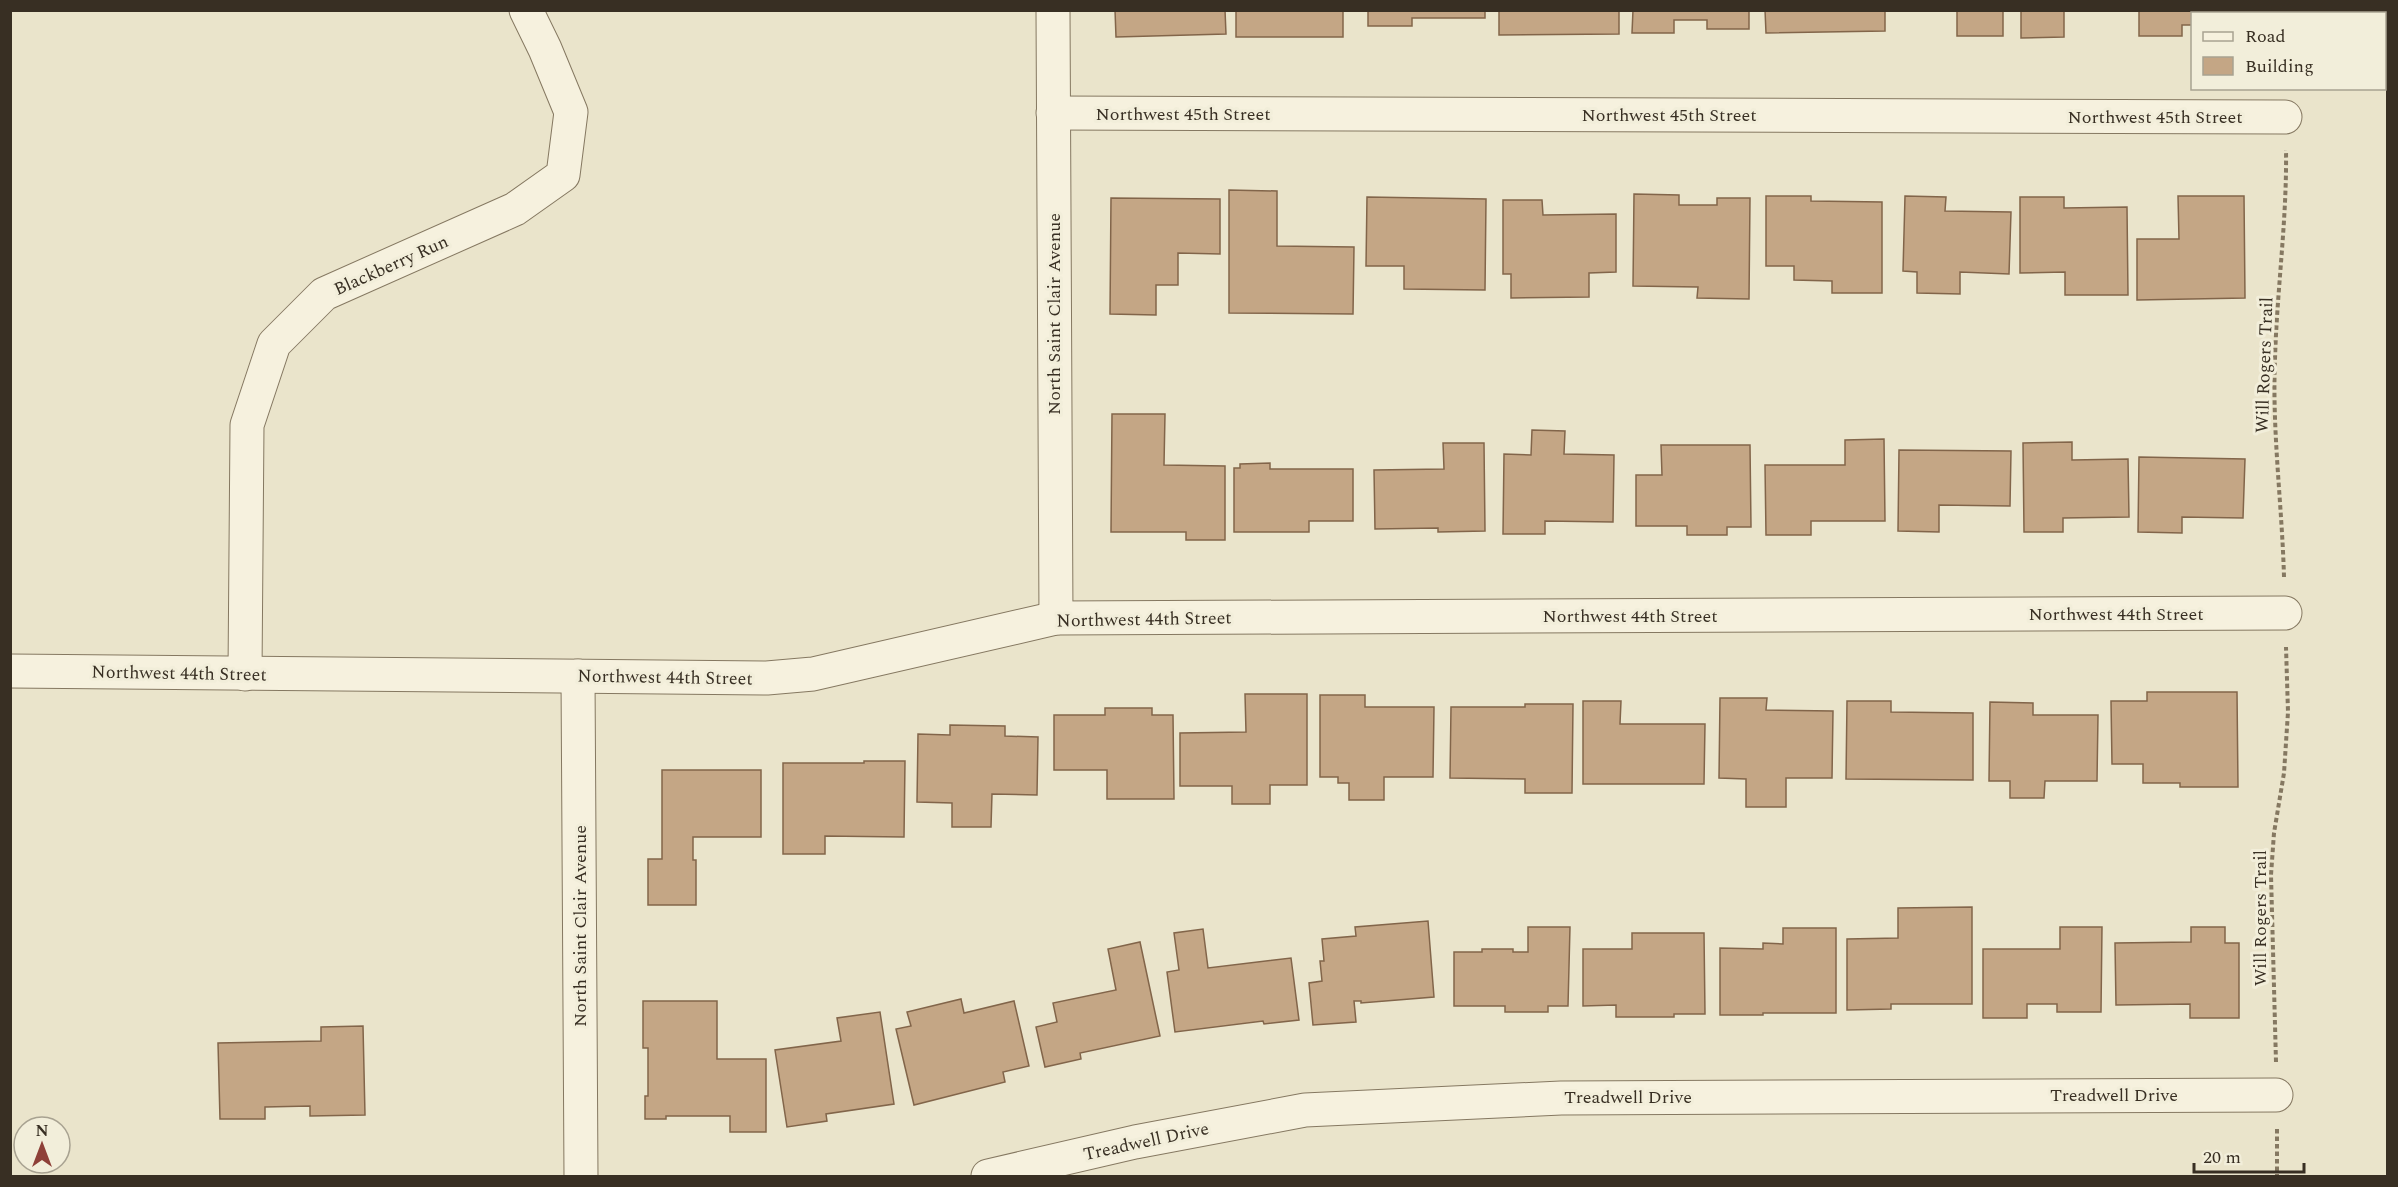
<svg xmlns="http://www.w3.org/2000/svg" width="2398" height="1187" font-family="Spectral,serif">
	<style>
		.building { fill: #c4a685; stroke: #82654a; stroke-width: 1.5 }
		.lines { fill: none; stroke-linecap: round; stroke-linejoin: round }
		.street-casing { stroke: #857861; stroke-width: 35 }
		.path { stroke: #857861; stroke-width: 4; stroke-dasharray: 4.5 3; stroke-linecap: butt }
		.street { stroke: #f6f1de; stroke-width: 33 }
		.labels { text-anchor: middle; stroke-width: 6; stroke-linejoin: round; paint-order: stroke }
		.street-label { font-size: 18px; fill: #382f23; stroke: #f2eeda }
	</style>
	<rect width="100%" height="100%" fill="#eae4cb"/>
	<g class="building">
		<path d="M1115,10h110l1,24 -110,3z"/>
		<rect x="1236" y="10" width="107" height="27"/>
		<path d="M1368,10h117v8h-73v8h-44z"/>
		<path d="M1499,10h120v24l-120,1z"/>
		<path d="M1633,10h116v19h-42v-9h-33v13h-42z"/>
		<path d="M1765,10h120v21l-119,2z"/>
		<rect x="1957" y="10" width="46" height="26"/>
		<path d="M2021,10h43v27l-43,1z"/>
		<path d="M2139,10h107v4h-54v11h-10v11h-43z"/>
		<path d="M1229,190l48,1v55l77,1 -1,67 -124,-1z"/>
		<path d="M1634,194l45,1v10h38v-7h33l-1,101 -52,-1 1,-11 -65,-1z"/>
		<path d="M1766,196h45v5l71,1v91h-50v-12l-38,-1v-14h-28z"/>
		<path d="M1905,196l41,1 -1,14 66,1 -2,62 -49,-2v22l-43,-1v-21l-14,-1z"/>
		<path d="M2178,196h66l1,102 -108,2v-61h42z"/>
		<path d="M1367,197l119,2 -1,91 -81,-1v-23h-38z"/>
		<path d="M2020,197h44v11l63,-1 1,88h-63v-23l-45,1z"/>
		<path d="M1111,198l109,1v55l-42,-1v32h-22v30l-46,-1z"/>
		<path d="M1503,200h39l1,15 73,-1v58l-27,1v24l-78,1v-24h-8z"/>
		<path d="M1112,414h53l-1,51 61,1v74h-39v-8h-75z"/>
		<path d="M1532,430l33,1 -1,23 50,1 -1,67 -68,-1v13h-42l1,-80 27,1z"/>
		<path d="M1884,439l1,82h-74v14h-45l-1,-70h80v-25z"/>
		<path d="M2072,442v18l56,-1 1,58 -66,1v14h-39l-1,-89z"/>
		<path d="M1443,443h41l1,88 -47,1v-4l-63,1 -1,-59 70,-1z"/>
		<path d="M1661,445h89l1,82h-24v8h-40v-9h-51v-51h26z"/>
		<path d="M1899,450l112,1 -1,55 -71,-1v27l-41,-1z"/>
		<path d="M2139,457l106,2 -2,59 -61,-1v16l-44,-1z"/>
		<path d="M1270,463v6h83v52h-44v11h-75v-64h6v-4z"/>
		<path d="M2147,692h90l1,95h-58v-4h-37v-19h-31l-1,-63h36z"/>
		<path d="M1245,694h62v91h-37v19h-38v-18h-52v-53l66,-1z"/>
		<path d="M1320,695h45v12h69l-1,70h-49v23h-35v-17h-11v-6h-18z"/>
		<path d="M1720,698h47l-1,12 67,1 -1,67h-46v29h-40v-28l-27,-1z"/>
		<path d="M1583,701h38l-1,23h85l-1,60h-121z"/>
		<path d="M1847,701h44v11l82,1v67l-127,-1z"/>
		<path d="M1990,702l43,1v12h65l-1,66h-52l-1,17h-34v-17h-21z"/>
		<path d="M1525,704h48l-1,89h-47v-14l-75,-1 1,-71h74z"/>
		<path d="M1105,708h47v7h21l1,84h-67v-29h-53v-55h51z"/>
		<path d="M950,725l55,1v10l33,1 -1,58 -45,-1 -1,33h-39v-24l-35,-1 1,-68 32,1z"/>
		<path d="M864,761h41l-1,76 -79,-1v18h-42v-91h81z"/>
		<path d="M662,770h99v67h-68v23h3v45h-48v-46h14z"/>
		<path d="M1972,907v97h-81v5l-44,1v-71l51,-1v-30z"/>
		<path d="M1428,921l6,76 -73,6v-2h-7l2,21 -43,3 -4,-42 13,-2 -2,-20h4l-2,-22 34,-3 -1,-9z"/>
		<path d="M1528,927h42l-2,79h-20v6h-43v-6h-51v-54h28v-3h31v3h15z"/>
		<path d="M2060,927h42l-1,85h-44v-8h-30v14h-44v-69h77z"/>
		<path d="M2191,927h34v16h14v75h-49v-14l-74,1 -1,-62 76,-1z"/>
		<path d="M1783,928h53v85h-73v2h-43v-67l43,1v-6l20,1z"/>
		<path d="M1203,929l5,39 83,-10 8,62 -35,4 -1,-3 -88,11 -8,-60 12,-2 -5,-37z"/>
		<path d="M1632,933h72l1,81h-31v3h-58v-12l-33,1v-57h49z"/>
		<path d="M1140,942l20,94 -80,17 1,6 -36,8 -9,-40 21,-5 -4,-19 63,-13 -8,-41z"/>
		<path d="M961,999l3,14 50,-12 15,65 -26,6 2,10 -91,23 -18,-76 15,-3 -4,-14z"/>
		<path d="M643,1001h74v58h49v73h-36v-16h-64v3h-21v-23h3v-48h-5z"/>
		<path d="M880,1012l14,92 -68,10 1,7 -40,6 -12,-77 66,-9 -4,-23z"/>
		<path d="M363,1026l2,89 -55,1v-10l-45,1v12h-45l-2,-76 103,-2v-14z"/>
	</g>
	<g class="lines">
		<g class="street-casing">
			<g id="street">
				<path d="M1053,10l3,608"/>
				<path d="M1053,113l1232,4"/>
				<path d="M10,671l757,7 46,-4 243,-56 1229,-5"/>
				<path d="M245,674l2,-249 27,-81 50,-50 191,-85 48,-34 8,-63 -26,-63 -19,-39"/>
				<path d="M578,676l3,500"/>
				<path d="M988,1176l147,-34 170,-32 256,-12 715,-3"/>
			</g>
		</g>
		<g class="path">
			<path d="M2284,10v4"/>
			<path d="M2284,577c-2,-73 -12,-145 -9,-218 2,-70 12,-139 11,-209"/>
			<path d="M2276,1062l-5,-187 3,-42 10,-60 4,-61 -2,-65"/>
			<path d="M2277,1129v47"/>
		</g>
		<use href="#street" class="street"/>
	</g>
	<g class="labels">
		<g class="street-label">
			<text x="1183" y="120">Northwest 45th Street</text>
			<text x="1669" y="121">Northwest 45th Street</text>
			<text x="2155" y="123">Northwest 45th Street</text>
			<text transform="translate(391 265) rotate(-24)" y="6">Blackberry Run</text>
			<text transform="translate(1054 314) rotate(-90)" y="6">North Saint Clair Avenue</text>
			<text transform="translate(2264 365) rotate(-88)" y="6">Will Rogers Trail</text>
			<text x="2116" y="620">Northwest 44th Street</text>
			<text x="1630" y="622">Northwest 44th Street</text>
			<text transform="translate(1144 619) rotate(-1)" y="6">Northwest 44th Street</text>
			<text transform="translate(179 673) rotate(1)" y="6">Northwest 44th Street</text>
			<text transform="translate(665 677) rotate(1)" y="6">Northwest 44th Street</text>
			<text transform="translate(2260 918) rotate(-90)" y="6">Will Rogers Trail</text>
			<text transform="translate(580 926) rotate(-90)" y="6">North Saint Clair Avenue</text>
			<text x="2114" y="1101">Treadwell Drive</text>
			<text x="1628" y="1103">Treadwell Drive</text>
			<text transform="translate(1146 1141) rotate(-12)" y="6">Treadwell Drive</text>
		</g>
	</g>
	<rect width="2398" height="1187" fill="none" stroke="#382f23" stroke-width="24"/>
	<rect x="2191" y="12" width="195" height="78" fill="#f2eeda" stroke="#a8a291" stroke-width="1.5"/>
	<rect x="2203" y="32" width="30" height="9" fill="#f6f1de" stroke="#a8a291" stroke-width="1.5"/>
	<text x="2245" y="42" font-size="18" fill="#382f23">Road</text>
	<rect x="2203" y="57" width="30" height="18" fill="#c4a685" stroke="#a8a291" stroke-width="1.5"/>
	<text x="2245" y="72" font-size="18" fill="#382f23">Building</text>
	<g transform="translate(42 1145)"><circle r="28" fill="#f2eeda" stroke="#a8a291" stroke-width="1.5"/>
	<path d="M0-4.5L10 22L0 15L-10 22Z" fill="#8e4038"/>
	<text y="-9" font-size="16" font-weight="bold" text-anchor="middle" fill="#382f23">N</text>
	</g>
	<path d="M2194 1163v9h110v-9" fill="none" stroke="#382f23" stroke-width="3"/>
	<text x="2203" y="1163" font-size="18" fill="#382f23" stroke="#f2eeda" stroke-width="4.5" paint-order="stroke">20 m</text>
</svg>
